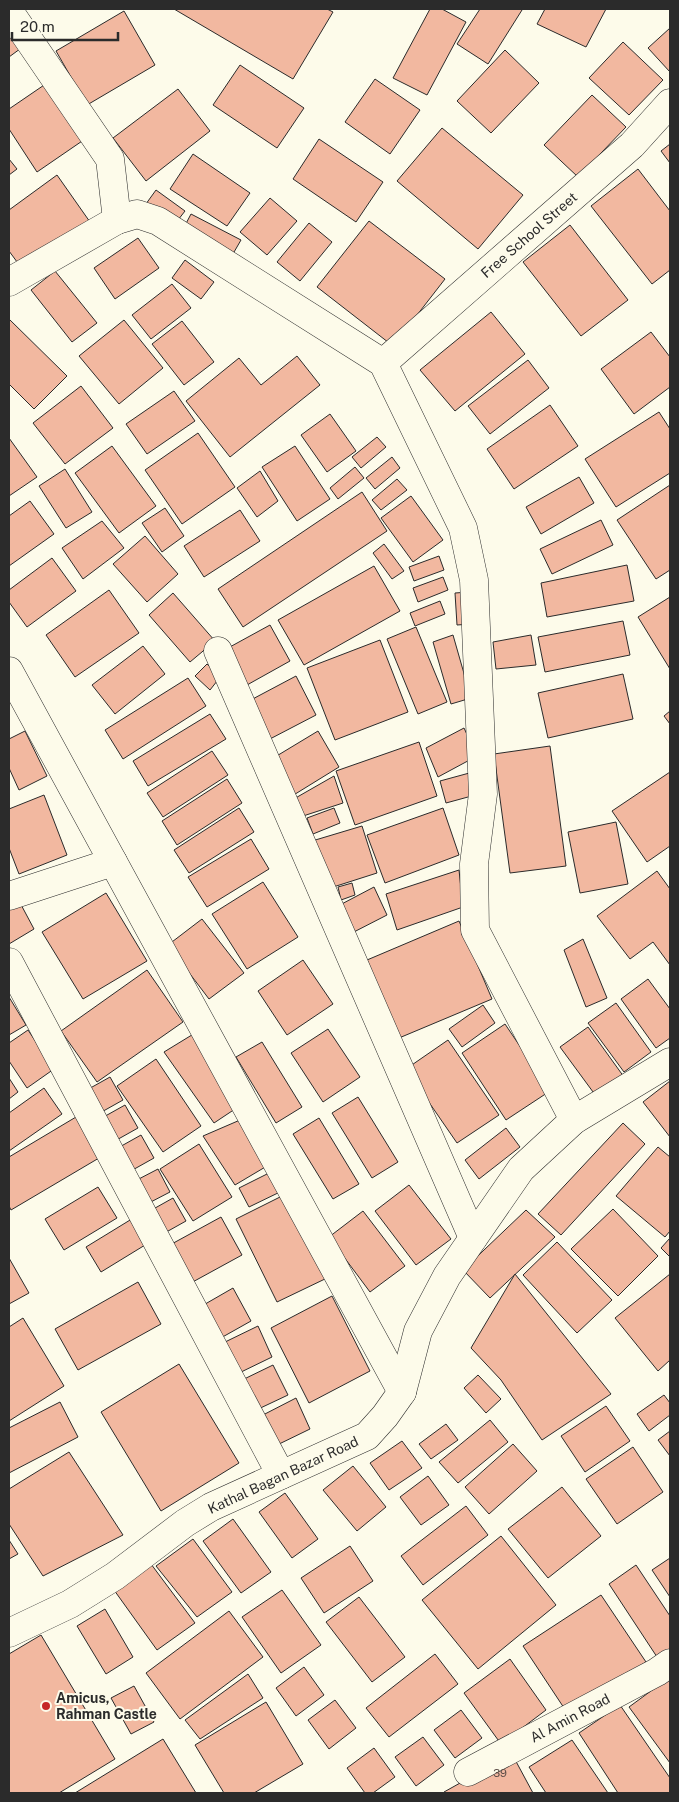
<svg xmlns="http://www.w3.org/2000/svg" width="679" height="1802" font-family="'Public Sans',sans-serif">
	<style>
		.building { fill: #f2b8a0; stroke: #2b2b2b }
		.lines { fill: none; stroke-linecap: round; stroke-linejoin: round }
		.minor-casing { stroke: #2b2b2b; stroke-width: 29 }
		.minor { stroke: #fdfbea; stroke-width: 28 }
		.poi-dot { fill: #c62828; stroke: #fdfbea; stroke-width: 2 }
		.labels { text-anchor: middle; stroke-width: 4; stroke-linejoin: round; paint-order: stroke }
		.number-label { font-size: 11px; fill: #5d4e48 }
		.street-label { font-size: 14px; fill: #2b2b2b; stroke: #fdfbea }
		.poi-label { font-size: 14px; font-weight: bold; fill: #2b2b2b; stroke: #fdfbea; text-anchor: start }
	</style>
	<rect width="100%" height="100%" fill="#fdfbea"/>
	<g class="building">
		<path d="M174,9h153l6,3 -40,67z"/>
		<path d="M430,9h12l24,13 -39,73 -34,-17z"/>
		<path d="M480,9h40l2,1 -34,54 -31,-20z"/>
		<path d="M545,9h61l-20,38 -49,-23z"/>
		<path d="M124,11l31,54 -68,40 -31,-54z"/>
		<path d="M9,26l15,20 -15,11z"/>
		<path d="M670,28v44l-22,-24z"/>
		<path d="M623,42l40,38 -34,35 -40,-37z"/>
		<path d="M505,50l34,33 -48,50 -34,-32z"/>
		<path d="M240,65l64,43 -27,40 -64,-43z"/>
		<path d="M375,79l45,31 -30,44 -45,-32z"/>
		<path d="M50,81l38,56 -51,35 -28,-43v-20z"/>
		<path d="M178,89l32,42 -64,50 -33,-43z"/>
		<path d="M592,95l34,32 -48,50 -34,-32z"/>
		<path d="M442,128l81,67 -45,54 -81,-68z"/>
		<path d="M319,139l64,43 -27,40 -63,-43z"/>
		<path d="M670,144v19l-9,-12z"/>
		<path d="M193,154l57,39 -23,33 -57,-37z"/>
		<path d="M9,159l8,10 -8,6z"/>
		<path d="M638,169l32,42v59l-18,14 -61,-78z"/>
		<path d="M57,175l33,47 -67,48 -14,-19v-41z"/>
		<path d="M156,190l29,21 -14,18 -28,-21z"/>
		<path d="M270,198l27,23 -30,34 -27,-23z"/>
		<path d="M191,214l50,26 -11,19 -49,-26z"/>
		<path d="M369,221l76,58 -52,67 -76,-59z"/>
		<path d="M309,223l23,19 -32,39 -23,-19z"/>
		<path d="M570,225l58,75 -47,36 -58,-74z"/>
		<path d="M138,238l21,30 -44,31 -21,-31z"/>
		<path d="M185,260l29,22 -13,17 -29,-21z"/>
		<path d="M55,271l42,52 -25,19 -41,-52z"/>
		<path d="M172,284l19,24 -40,31 -19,-24z"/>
		<path d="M491,312l34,42 -70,57 -35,-41z"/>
		<path d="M9,319l58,57 -33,33 -25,-25z"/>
		<path d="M124,320l39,48 -44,36 -40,-48z"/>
		<path d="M182,321l32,41 -30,23 -32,-41z"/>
		<path d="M651,332l19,25v30l-36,27 -33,-45z"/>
		<path d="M297,356l23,29 -90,72 -44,-56 53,-43 22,27z"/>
		<path d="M528,360l21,28 -59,46 -22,-28z"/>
		<path d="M81,386l32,42 -48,36 -32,-41z"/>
		<path d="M174,391l21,30 -48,33 -21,-30z"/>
		<path d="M550,405l28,41 -64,43 -27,-40z"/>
		<path d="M659,412l11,17v44l-54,34 -31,-48z"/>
		<path d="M330,414l26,37 -29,21 -26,-37z"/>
		<path d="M198,433l37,54 -53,37 -37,-54z"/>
		<path d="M377,437l9,10 -25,21 -9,-11z"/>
		<path d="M9,438l28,39 -28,19z"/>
		<path d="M112,446l44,60 -37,27 -44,-60z"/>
		<path d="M295,446l35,53 -33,22 -35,-54z"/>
		<path d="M392,457l8,11 -25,21 -9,-11z"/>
		<path d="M355,467l9,11 -26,21 -8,-11z"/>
		<path d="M65,469l27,43 -26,16 -27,-42z"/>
		<path d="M260,471l18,30 -21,16 -20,-29z"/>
		<path d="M579,477l15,26 -53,31 -15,-27z"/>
		<path d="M397,479l10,11 -26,20 -9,-10z"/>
		<path d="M670,485v85l-14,9 -39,-59z"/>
		<path d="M362,492l25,39 -144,96 -25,-38z"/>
		<path d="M411,496l32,44 -30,22 -32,-44z"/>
		<path d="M30,501l24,33 -45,32v-50z"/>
		<path d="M165,508l19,28 -22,16 -20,-29z"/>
		<path d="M240,510l20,31 -56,36 -20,-31z"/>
		<path d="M601,520l12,25 -61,29 -12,-25z"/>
		<path d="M102,521l22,27 -41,31 -21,-31z"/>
		<path d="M145,536l33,38 -31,28 -34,-38z"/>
		<path d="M384,544l20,27 -12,8 -19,-26z"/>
		<path d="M439,556l5,14 -30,11 -5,-14z"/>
		<path d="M52,558l24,33 -49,36 -18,-25v-12z"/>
		<path d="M627,565l7,36 -87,16 -6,-34z"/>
		<path d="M374,566l26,45 -96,54 -26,-45z"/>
		<path d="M443,577l5,13 -30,12 -5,-14z"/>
		<path d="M109,590l30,43 -64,44 -29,-42z"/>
		<path d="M469,592l2,32 -14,1 -2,-32z"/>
		<path d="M173,593l42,48 -25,21 -41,-47z"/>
		<path d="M670,597v72l-32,-52z"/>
		<path d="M440,601l5,13 -30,12 -5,-13z"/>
		<path d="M623,621l7,34 -85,17 -7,-35z"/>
		<path d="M270,625l20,36 -43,24 -19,-37z"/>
		<path d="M416,627l31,75 -29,12 -31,-75z"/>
		<path d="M453,635l18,63 -20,6 -18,-62z"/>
		<path d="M531,635l5,30 -40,4 -3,-27z"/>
		<path d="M380,640l28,72 -73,28 -28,-72z"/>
		<path d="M143,646l22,28 -50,40 -23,-29z"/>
		<path d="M207,664l14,12 -11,14 -15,-14z"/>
		<path d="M623,674l10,45 -85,19 -10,-45z"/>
		<path d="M296,676l20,39 -48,25 -21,-38z"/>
		<path d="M188,678l18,28 -83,53 -18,-29z"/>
		<path d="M670,711v13l-6,-8z"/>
		<path d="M210,714l16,25 -78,47 -15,-25z"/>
		<path d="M464,728l13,28 -39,21 -12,-29z"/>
		<path d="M25,731l22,45 -28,14 -10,-22v-29z"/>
		<path d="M318,731l21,36 -47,29 -22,-36z"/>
		<path d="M419,742l18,54 -82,29 -19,-54z"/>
		<path d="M550,746l16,120 -56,7 -16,-119z"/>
		<path d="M212,751l16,24 -65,42 -16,-24z"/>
		<path d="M473,772l6,22 -33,9 -6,-22z"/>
		<path d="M670,772v74l-23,16 -35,-51z"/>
		<path d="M334,776l9,27 -43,14 -8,-17z"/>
		<path d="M227,779l15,24 -65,42 -15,-24z"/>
		<path d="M44,795l23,60 -48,19 -10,-26v-39z"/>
		<path d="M239,808l15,24 -65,41 -15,-23z"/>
		<path d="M334,808l6,15 -27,11 -6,-16z"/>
		<path d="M443,808l16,47 -74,28 -18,-48z"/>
		<path d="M616,822l12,62 -48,9 -12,-61z"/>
		<path d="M362,826l15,47 -50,16 -15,-48z"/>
		<path d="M251,839l18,30 -62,38 -19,-30z"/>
		<path d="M459,870l4,37 -66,23 -11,-36z"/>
		<path d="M657,871l13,18v76l-17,-23 -23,17 -33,-43z"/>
		<path d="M263,882l35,55 -51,32 -35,-55z"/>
		<path d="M352,883l3,12 -14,5 -3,-13z"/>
		<path d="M374,887l13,28 -39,20 -12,-28z"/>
		<path d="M106,893l41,68 -64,38 -41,-67z"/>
		<path d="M18,899l16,30 -25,15v-40z"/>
		<path d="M202,919l42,54 -35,26 -41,-54z"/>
		<path d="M459,921l33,78 -93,39 -32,-78z"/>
		<path d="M583,939l24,59 -21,9 -22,-57z"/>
		<path d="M303,960l30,44 -46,31 -29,-44z"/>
		<path d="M147,970l36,52 -86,60 -36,-51z"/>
		<path d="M648,979l22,30v29l-14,10 -35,-49z"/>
		<path d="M9,997l17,28 -17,10z"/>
		<path d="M616,1003l35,49 -27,20 -36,-49z"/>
		<path d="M483,1005l12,18 -33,24 -13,-18z"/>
		<path d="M505,1024l45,67 -44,29 -44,-67z"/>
		<path d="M588,1027l36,50 -28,19 -36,-49z"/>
		<path d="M328,1029l32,48 -37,25 -32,-49z"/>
		<path d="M28,1030l26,39 -27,19 -18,-27v-18z"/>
		<path d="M200,1030l44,73 -30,20 -50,-71z"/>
		<path d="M448,1040l51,75 -42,28 -51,-74z"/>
		<path d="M262,1042l40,65 -26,16 -40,-66z"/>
		<path d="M156,1059l45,67 -38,26 -46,-66z"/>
		<path d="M110,1077l13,23 -25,14 -13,-23z"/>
		<path d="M9,1078l9,14 -9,7z"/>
		<path d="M670,1081v56l-27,-35z"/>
		<path d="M44,1088l18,26 -53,37v-38z"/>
		<path d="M358,1097l40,65 -26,16 -40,-65z"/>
		<path d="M125,1105l13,23 -25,14 -13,-23z"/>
		<path d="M76,1117l23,41 -88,52 -2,-4v-49z"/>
		<path d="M247,1117l25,46 -37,22 -32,-49z"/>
		<path d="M319,1118l40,66 -26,15 -40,-65z"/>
		<path d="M623,1123l22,21 -84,91 -23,-21z"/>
		<path d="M506,1128l14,19 -41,32 -14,-19z"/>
		<path d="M141,1135l13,23 -25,14 -13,-23z"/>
		<path d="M199,1144l33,53 -39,24 -33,-52z"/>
		<path d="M658,1147l12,10v74l-5,6 -49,-41z"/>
		<path d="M158,1169l12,23 -25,13 -12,-23z"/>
		<path d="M273,1171l9,20 -33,16 -10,-19z"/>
		<path d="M409,1185l42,54 -35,26 -41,-54z"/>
		<path d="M98,1187l19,31 -53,32 -19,-31z"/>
		<path d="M286,1194l41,84 -50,24 -41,-83z"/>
		<path d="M173,1198l13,23 -25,14 -13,-23z"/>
		<path d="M613,1209l45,47 -40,40 -47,-47z"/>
		<path d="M526,1210l29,27 -65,61 -27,-28z"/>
		<path d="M363,1211l42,55 -35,26 -41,-55z"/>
		<path d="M135,1217l15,25 -49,30 -15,-25z"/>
		<path d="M221,1217l21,38 -53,29 -21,-38z"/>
		<path d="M670,1238v19l-9,-9z"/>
		<path d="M557,1242l55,58 -35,33 -54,-58z"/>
		<path d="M9,1258l20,35 -20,11z"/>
		<path d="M515,1274l96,120 -69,46 -41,-60 -30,-32z"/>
		<path d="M670,1274v86l-12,11 -43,-53z"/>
		<path d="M138,1282l23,42 -83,46 -23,-41z"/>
		<path d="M233,1288l18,33 -32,18 -19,-32z"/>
		<path d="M332,1296l38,75 -61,32 -38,-75z"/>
		<path d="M23,1318l41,68 -55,35v-94z"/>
		<path d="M258,1326l14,31 -35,17 -14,-31z"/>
		<path d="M179,1364l60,99 -78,48 -60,-99z"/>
		<path d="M273,1365l15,30 -36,17 -14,-30z"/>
		<path d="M478,1375l23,24 -15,14 -22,-25z"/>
		<path d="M664,1395l6,8v12l-21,16 -12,-17z"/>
		<path d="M296,1398l14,31 -35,17 -14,-30z"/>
		<path d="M60,1402l18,35 -69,36v-45z"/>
		<path d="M606,1406l24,35 -45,31 -24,-36z"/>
		<path d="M490,1420l18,22 -50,41 -19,-21z"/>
		<path d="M446,1424l12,16 -27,19 -12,-15z"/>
		<path d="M670,1431v25l-12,-16z"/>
		<path d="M402,1441l20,27 -33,22 -19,-27z"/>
		<path d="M513,1444l24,27 -48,43 -24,-27z"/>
		<path d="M633,1447l30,45 -46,32 -31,-45z"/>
		<path d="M69,1452l54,83 -80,41 -34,-52v-35z"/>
		<path d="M353,1466l33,41 -29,24 -34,-41z"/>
		<path d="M428,1476l21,29 -28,20 -21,-28z"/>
		<path d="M562,1487l39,49 -53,42 -40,-49z"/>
		<path d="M285,1493l33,46 -26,19 -33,-46z"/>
		<path d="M466,1506l22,29 -65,50 -22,-29z"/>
		<path d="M233,1519l38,53 -30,21 -38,-52z"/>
		<path d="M501,1536l55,69 -78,64 -56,-69z"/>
		<path d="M193,1539l39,53 -35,25 -41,-51z"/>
		<path d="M9,1540l9,14 -9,5z"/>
		<path d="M350,1546l23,35 -49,32 -23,-35z"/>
		<path d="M670,1558v39l-18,-27z"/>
		<path d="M151,1564l44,59 -38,27 -43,-60z"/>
		<path d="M636,1565l34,51v36l-11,8 -50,-76z"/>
		<path d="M282,1590l39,55 -40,28 -39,-56z"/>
		<path d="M601,1595l45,67 -78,52 -45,-68z"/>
		<path d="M359,1597l46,60 -33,25 -46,-60z"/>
		<path d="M105,1609l28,48 -27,17 -29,-48z"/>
		<path d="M229,1611l34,46 -83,62 -34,-46z"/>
		<path d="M41,1635l74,124 -56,34h-50v-139z"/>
		<path d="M435,1654l23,30 -69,53 -23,-29z"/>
		<path d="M510,1659l36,51 -45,34 -37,-51z"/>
		<path d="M304,1667l20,28 -28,21 -20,-28z"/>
		<path d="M248,1674l15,24 -63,41 -15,-19z"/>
		<path d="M670,1677v86l-41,-56z"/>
		<path d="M134,1686l20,36 -23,12 -20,-36z"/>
		<path d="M335,1700l21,28 -27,21 -21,-29z"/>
		<path d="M266,1702l37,62 -49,29h-30l-29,-48z"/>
		<path d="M620,1705l50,73v15h-52l-39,-60z"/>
		<path d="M461,1710l21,28 -27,20 -21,-28z"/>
		<path d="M423,1737l21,28 -28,21 -21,-29z"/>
		<path d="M163,1739l33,54h-121z"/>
		<path d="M572,1740l36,53h-62l-17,-26z"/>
		<path d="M374,1748l21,29 -22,16h-8l-18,-25z"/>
		<path d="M512,1754l21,39h-89v-1z"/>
	</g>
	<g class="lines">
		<g class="minor-casing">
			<g id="minor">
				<path d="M9,11l101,148 7,61"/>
				<path d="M9,282l108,-62 20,-6 21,7 225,142 80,165 11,52 9,214 -9,70 1,66 99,190"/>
				<path d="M383,363l249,-218 38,-42"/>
				<path d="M218,651l255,587"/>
				<path d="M9,671l393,721"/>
				<path d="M9,896l104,-34"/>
				<path d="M9,962l272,513"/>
				<path d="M9,1633l61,-29 45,-28 70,-53 26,-16 156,-71 18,-20 17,-24 16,-61 29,-55 74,-107 53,-49 96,-58"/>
				<path d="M468,1772l189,-100 13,-9"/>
			</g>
		</g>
		<use href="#minor" class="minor"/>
	</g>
	<circle class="poi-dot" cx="46" cy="1706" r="5"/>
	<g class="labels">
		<g class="number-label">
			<text x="500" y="1777">39</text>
		</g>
		<g class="street-label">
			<text transform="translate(529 235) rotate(-41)" y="5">Free School Street</text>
			<text transform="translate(283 1475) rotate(-25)" y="5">Kathal Bagan Bazar Road</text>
			<text transform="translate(570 1718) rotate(-28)" y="5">Al Amin Road</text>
		</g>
		<g class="poi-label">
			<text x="56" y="1703">Amicus,<tspan x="56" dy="16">Rahman Castle</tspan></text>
		</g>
	</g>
	<rect width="679" height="1802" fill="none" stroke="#2b2b2b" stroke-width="20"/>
	<path d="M12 32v8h106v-8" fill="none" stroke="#2b2b2b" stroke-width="2.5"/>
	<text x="20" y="32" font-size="15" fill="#2b2b2b" stroke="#fdfbea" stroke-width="4" paint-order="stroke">20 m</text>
</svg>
